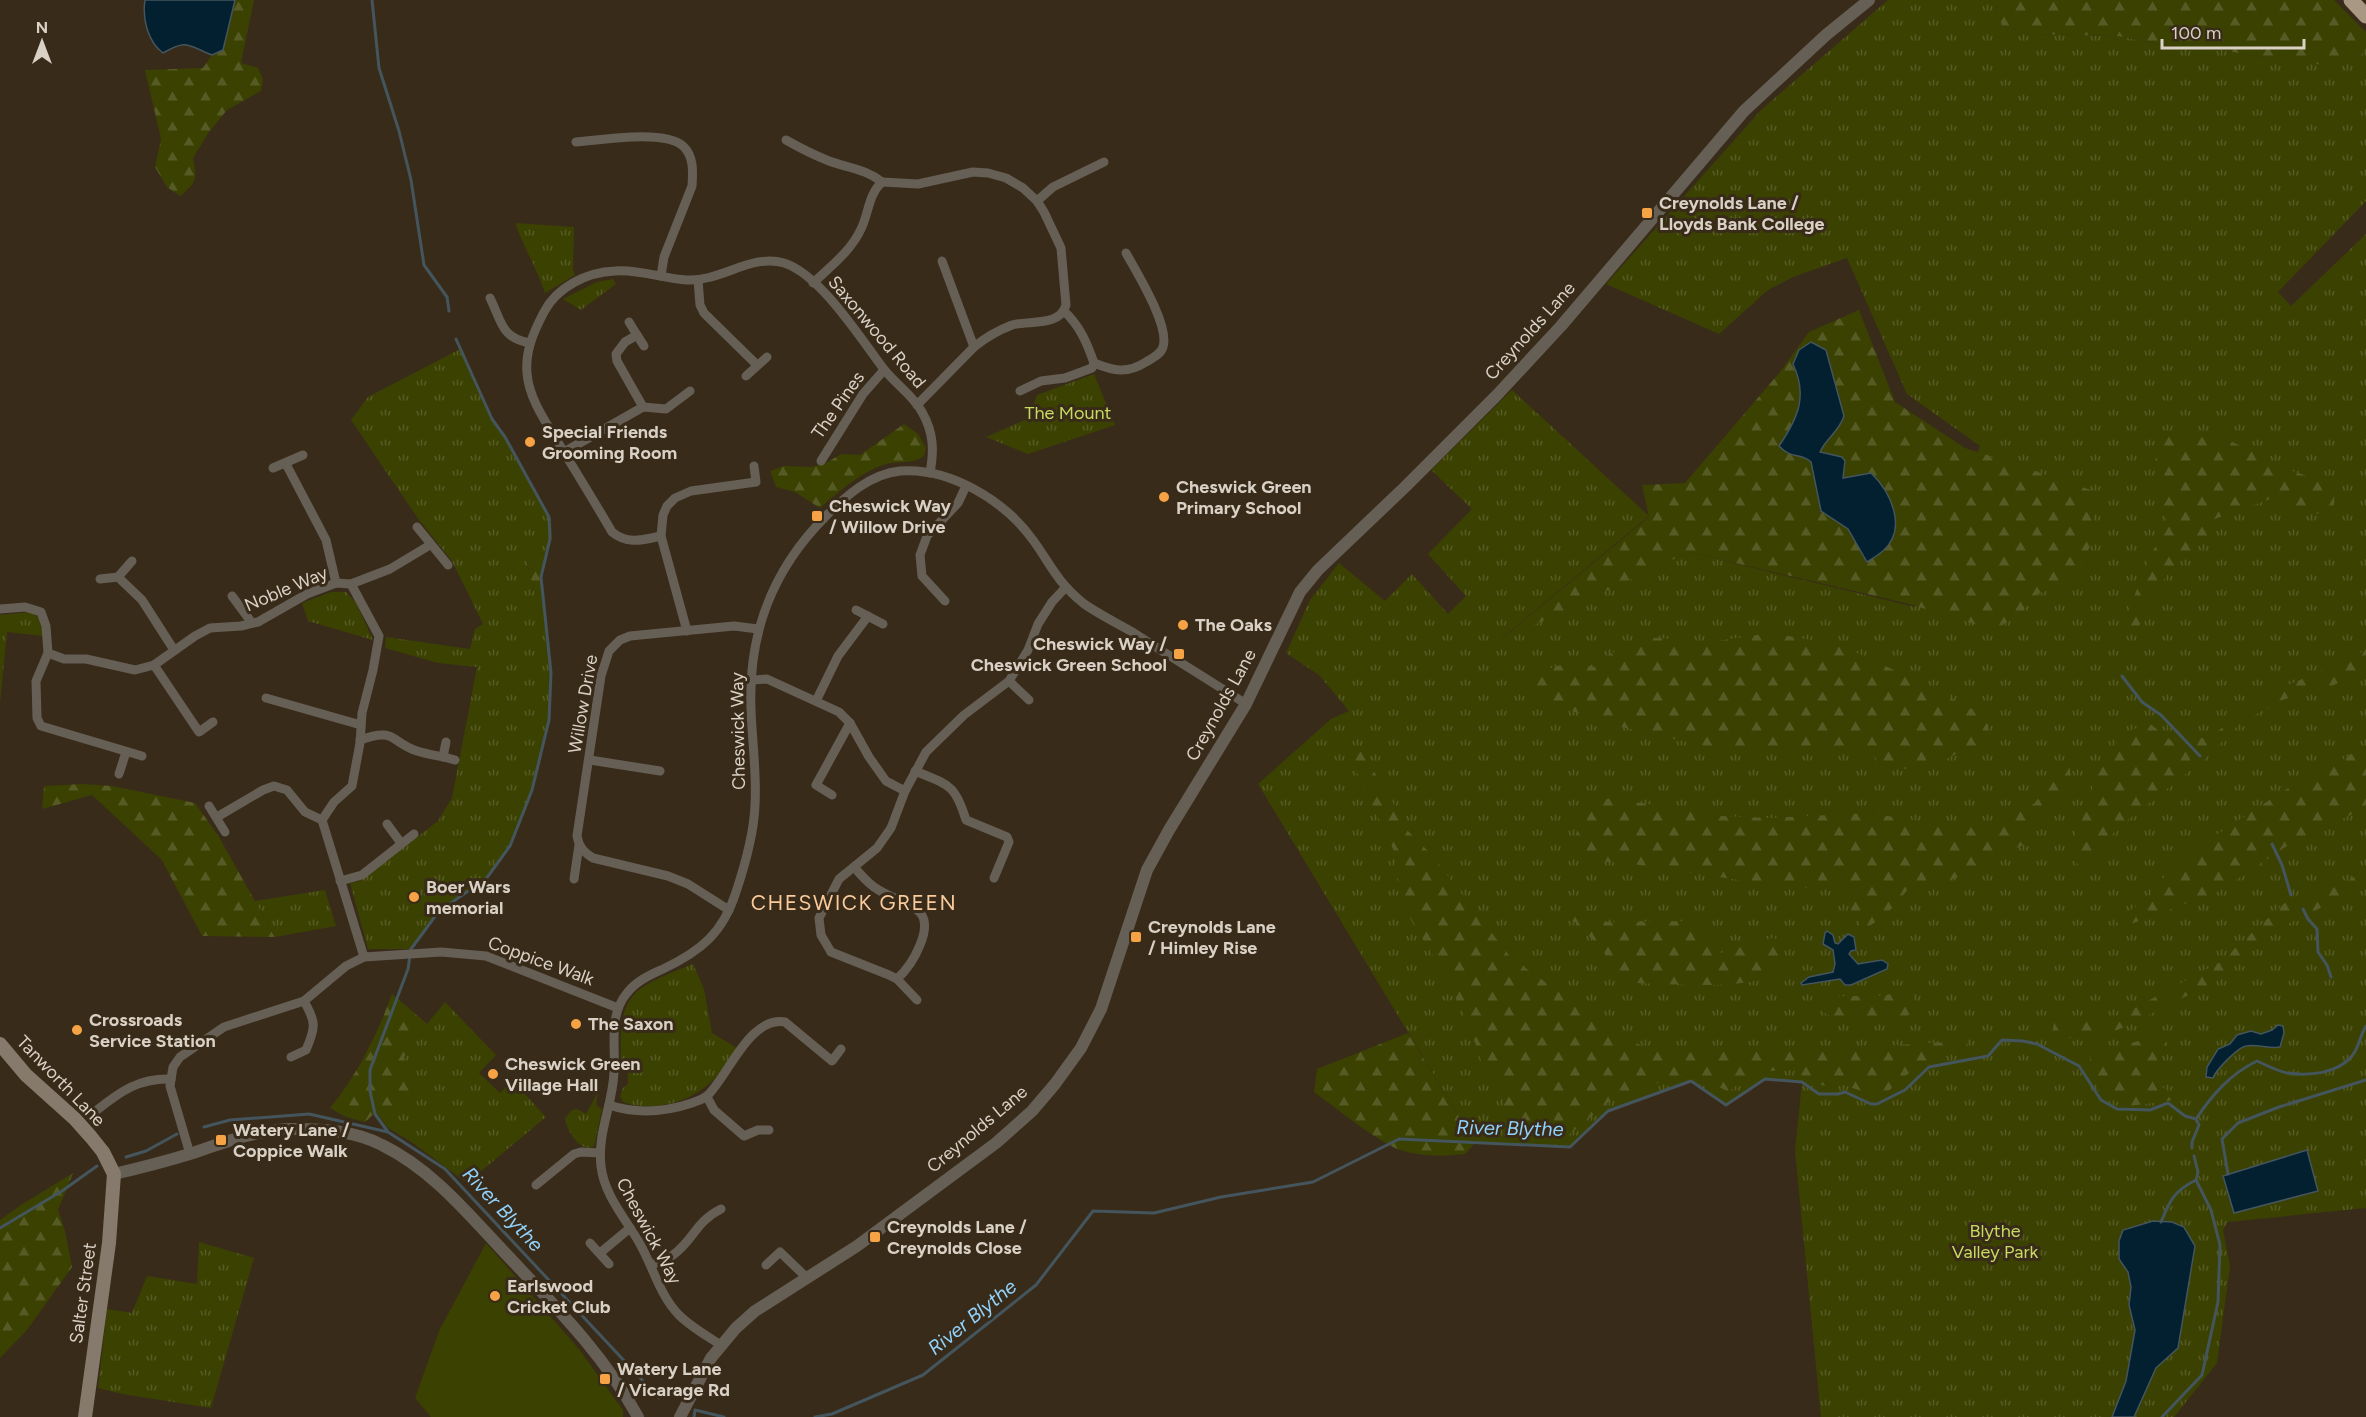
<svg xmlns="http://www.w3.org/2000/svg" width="2366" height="1417" font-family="Figtree,sans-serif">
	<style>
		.grass { fill: url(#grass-tufts) }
		.forest { fill: url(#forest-firs) }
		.garden { fill: #3a4101 }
		.water { fill: #032030; stroke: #44555d; stroke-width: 1.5 }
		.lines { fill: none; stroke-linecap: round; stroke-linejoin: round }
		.stream { stroke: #44555d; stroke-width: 3 }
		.minor { stroke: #665f56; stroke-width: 9 }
		.tertiary { stroke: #665f56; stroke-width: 12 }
		.secondary { stroke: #857a6c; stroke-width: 14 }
		.trunk { stroke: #a89884; stroke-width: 15 }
		.poi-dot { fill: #f5a345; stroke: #392b19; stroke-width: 2 }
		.labels { text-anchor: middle; stroke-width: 6; stroke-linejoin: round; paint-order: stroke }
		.poi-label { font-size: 18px; font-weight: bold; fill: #dad1c6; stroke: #392b19; text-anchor: start }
		.street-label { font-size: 18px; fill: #dad1c6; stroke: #392b19 }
		.park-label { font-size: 18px; fill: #c8da61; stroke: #392b19 }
		.water-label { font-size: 20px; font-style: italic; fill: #90d2fb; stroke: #392b19 }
		.quarter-label { font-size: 21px; letter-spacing: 1.5px; fill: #f8ca9c; stroke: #392b19 }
	</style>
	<defs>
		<pattern id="grass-tufts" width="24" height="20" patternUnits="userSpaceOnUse" patternTransform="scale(1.5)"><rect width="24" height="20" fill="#3a4101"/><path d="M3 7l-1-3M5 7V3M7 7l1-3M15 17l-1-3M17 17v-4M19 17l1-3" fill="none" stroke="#565b25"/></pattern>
		<pattern id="forest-firs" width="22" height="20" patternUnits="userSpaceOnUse" patternTransform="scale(1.5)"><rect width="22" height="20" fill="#3a4101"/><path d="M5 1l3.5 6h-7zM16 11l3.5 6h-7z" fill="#565b25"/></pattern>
	</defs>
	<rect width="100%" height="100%" fill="#392b19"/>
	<g class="grass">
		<path d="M1888,0h102l12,25 26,9 90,2 55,11 49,3 66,12 59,1 19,-12v150l-88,91 13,14 75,-72v974l-138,14 -5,8 7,36 -13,97 -43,54h-353l-26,-266 7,-69 -37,-3 -39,26 -35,-24 -83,30 -38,36 -95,-4 -217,-359 73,-65 18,-8 -30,-36 -33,-22 24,-53 29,-37 46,38 27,-27 36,40 18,-18 -38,-42 44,-45 -41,-39 81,-80 137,126 -149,124 189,-88 226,55 65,-161 -73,-52 -60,-136 -54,19 -25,13 -49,44 -113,-50 155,-174z"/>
		<path d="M515,223l59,4 -1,43 2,5 -30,18c-8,-24 -21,-45 -30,-70z"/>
		<path d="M613,279l3,5 -35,26 -18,-11 34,-17z"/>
		<path d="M462,348c12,30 22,63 43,87l46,85 1,18 -7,15 -19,6 8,32 9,3c2,27 8,55 8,82 1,58 -21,150 -58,195 -15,18 -39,25 -54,41 -11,11 -19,25 -28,37h-43l-18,-66 10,-2 78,-60 14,-23 25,-131 -39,-4 -53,-15 1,-11 84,12 5,-20 8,-5 -31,-63 -33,-41 -68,-100 17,-23z"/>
		<path d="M1094,374l21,51 -87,29 -42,-17 48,-21 -2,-8 5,-13z"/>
		<path d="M331,592h15l10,11 17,37 -65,-19 -6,-18z"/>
		<path d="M30,612c11,5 13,11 13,24l-36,-4 -7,71v-88z"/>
		<path d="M325,890l11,36 -61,11 -20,-36z"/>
		<path d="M693,964l11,25 8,44 25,15c-9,12 -18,28 -29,37 -24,19 -57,27 -85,17l-3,-6 3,-8 5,-4 -1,-24h-6c-3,-68 12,-72 72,-96z"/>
		<path d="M392,994l35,30 18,-22 51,53 -17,18 21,20 12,-13 34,37 -79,66 -57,-42 -22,-13 -12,-16 -16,-46 22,-45z"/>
		<path d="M598,1092l-2,13 6,4 -7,34 -2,4c-13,5 -27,-17 -28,-29l7,-8 5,-1 9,5z"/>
		<path d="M199,1242l55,16 -43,150 -89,-14 -24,-6 9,-79 25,4 15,-37 50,8z"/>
	</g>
	<g class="forest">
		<path d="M235,0h19l-13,63 17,5 5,11 -2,12 -34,19 -18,22 -16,26c4,22 4,24 -13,38l-13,-9 -12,-20 6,-28 -16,-69 58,-2 9,-13 11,-5z"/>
		<path d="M1990,0h344l32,32v19l-24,15 -54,-4 -66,-12 -48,-3 -56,-11 -90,-2 -26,-9z"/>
		<path d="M1859,310l36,92 70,46 129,43 -1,48 -17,38 -40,18 -19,23 -26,11 -82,-25 -220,-52 -191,90 151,-125 -7,-32 43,-2 95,-111 29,-40z"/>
		<path d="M904,424l14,10 8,14 -2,8c-12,9 -27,4 -41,9 -23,8 -45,27 -63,43l-25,-16 -19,-5 -6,-16 14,-5 27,1 15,-4 15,-9 19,1z"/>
		<path d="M2218,435l77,37 41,13 -3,23 -4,6 -24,-1 -35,-14 -58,21 -6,20 -33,27 -15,21 -24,48 -11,-11 27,-69 18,-32 -13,-63 8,-24z"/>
		<path d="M545,553l-4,24 2,17 -9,-3 -8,-33z"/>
		<path d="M1770,633l70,12 86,40 59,31 4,15c-11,18 -16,15 -33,23 -10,5 -19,11 -30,13 -15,3 -32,1 -47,1l-7,-20 -35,3 -70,-4 -53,1 -114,-26 -85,-34c31,-19 43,-29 80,-21l10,-10 35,-20 31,2 20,6z"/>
		<path d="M2366,650v18l-32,17 -52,15 -42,23 -34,35 -90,71 -32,46 -16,-27 22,-45 3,-22 5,-15 12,-9 11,-23 28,-11 24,19 36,-5 64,-45z"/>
		<path d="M1356,744l32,49 18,36 25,25 80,104 87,61 42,26 36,7 37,1 53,-5 45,2 155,-9 2,5 -44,18 -27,17 -7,9 -17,5 -29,-10 -19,1 -18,-7 -12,-9 -26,1 -30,12 -10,9 -24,-12 -25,-5 -69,25 -45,37 -63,-1v-40l-23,-38 -10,-31 -29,-58 -30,-49 -13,-30 -3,-37 -48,-102z"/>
		<path d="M2366,744v64l-70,32 -77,51 -99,37 -4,-9 29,-18 28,-35 23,-18 89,-58 48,-24z"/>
		<path d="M2051,763l18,1 3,20 -31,34 -18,27 -74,36 -41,8c-14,18 -25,31 -45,40l-12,-19 -7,-27 -46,6 -157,-24 -43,-4 -17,-12 -5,-26 20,-20 14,-5 111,18 49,2 98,-5 71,11 13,7 44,-8 39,-20 14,-20z"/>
		<path d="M83,784l29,2 83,17 24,34 56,100 -73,-1 -40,-76 -70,-65 -50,14 2,-23z"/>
		<path d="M2366,869v17l-87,42 -65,54 -89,45 -29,11h-32l-12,-5 3,-14 37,1 30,-5 98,-53 67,-61 21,-4 35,-13z"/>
		<path d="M1580,904l27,18 85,-1 29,32 54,-16c3,11 8,25 -1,35 -17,20 -117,11 -146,11l-30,-38 -30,-30z"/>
		<path d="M1908,991l5,5 1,15c-13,16 -75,12 -91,1l-2,-7c16,-15 38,-6 57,-9 10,-1 20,-4 30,-5z"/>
		<path d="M392,994l35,30 -23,33 9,36 -8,10 -29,9 -11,10 -19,-5 -16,-9c28,-34 47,-73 62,-114z"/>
		<path d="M1408,1033l67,110 -10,11c-21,2 -41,3 -61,-3 -22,-5 -69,-44 -90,-59l3,-23z"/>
		<path d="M2152,1038h14l1,8c-20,25 -13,40 14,53l-51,7 -23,-8 -9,-9 -9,-19 2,-18z"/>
		<path d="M73,1173l-15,37 7,21 7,36 -45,63 -27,28v-138l21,-15z"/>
	</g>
	<path class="garden" d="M486,1243l93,106 44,61v7h-192l-16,-19 24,-67z"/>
	<g class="water">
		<path d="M145,0h90l-12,50 -11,5c-24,-9 -24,-17 -49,-2 -15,-11 -21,-34 -18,-53z"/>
		<path d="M1811,342l15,8 18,66c-5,16 -18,22 -24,36l22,5 3,4 -2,17 28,-5c20,19 37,56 12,78 -5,4 -11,8 -16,11l-19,-33 -27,-18 -10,-49c-11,-10 -19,-2 -32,-16 19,-28 29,-50 14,-82l6,-14z"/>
		<path d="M1827,931l6,4 2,8 3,1 10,-10 6,3 2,13 -5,1 -2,3 9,10 24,-4 6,4 -1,5 -36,16h-6l-5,-6 -38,6 -1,-2 8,-6 24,-5 2,-8 -2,-14 -10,-6 2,-11z"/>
		<path d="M2278,1025l5,1 1,7 -4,14c-11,2 -22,-3 -34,-1 -8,1 -30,24 -33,32l-7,-1 1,-10 11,-18 12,-5 7,-9 14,-4 10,3 11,-4z"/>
		<path d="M2307,1150l11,41 -84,22 -11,-37z"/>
		<path d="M2153,1221l19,1 12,5 11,19 -17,102 -22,20 -22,49h-22l14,-36 9,-51 -6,-25 2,-18 -3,-15 -9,-13v-18l4,-11z"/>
	</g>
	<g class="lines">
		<g class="stream">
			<path d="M372,0l7,68 20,63 12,49 13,85 23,32 2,14"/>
			<path d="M456,339l36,80 13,18 44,80 1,22 -9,38 10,96 -2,47 -17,70 -22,56 -24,33 -47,32 -28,38 -3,20 -38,101v21l5,23 13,18 57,37 214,229"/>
			<path d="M2122,676l20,26 19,13 39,41"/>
			<path d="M2272,844l10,21 9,30"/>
			<path d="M2303,909l5,10 9,10 1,23 9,13 4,12"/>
			<path d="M204,1127l26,-7 79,-6 79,18"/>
			<path d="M2192,1148v-6l7,-17 -3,-6"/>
			<path d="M126,1157l20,-6 31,-17"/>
			<path d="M2228,1174l-6,-35 16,-16 41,-16 87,-27"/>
			<path d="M2161,1222c9,-22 13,-31 35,-42l2,-8 -4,-16"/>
			<path d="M0,1228l62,-37 35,-25"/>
			<path d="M694,1417l1,-7 29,7"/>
			<path d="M815,1417l17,-3 91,-39 113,-90 57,-74 61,2 67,-16 92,-15 86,-43 171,8 38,-36 83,-30 35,24 39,-26 37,3 17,12h19l7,-2 26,12h6l28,-14 24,-23 59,-11 14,-16 21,1 14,3 42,22 22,34 16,9 33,1 18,-7 17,13 11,3c16,-24 34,-45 61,-58 9,4 20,10 30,12 22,3 50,1 65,-17 7,-8 8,-21 14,-30"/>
			<path d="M2162,1417l40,-42 16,-73 2,-57 -9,-35 -15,-30"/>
		</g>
		<g class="minor">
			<path d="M786,140c14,8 28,15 43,21 19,7 37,8 53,21"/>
			<path d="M576,142c24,-2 89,-13 107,4 11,10 10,26 9,40l-28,71 -3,19"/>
			<path d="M1037,201l16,-14 51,-25"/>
			<path d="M942,261l32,86"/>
			<path d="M698,280l2,25 4,8 53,52"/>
			<path d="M813,283c17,-16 38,-32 48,-54 8,-16 7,-34 21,-47l36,2 55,-12 15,1 18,5 17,10 14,13 7,11 17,36 5,57c-6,22 -37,15 -54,20 -13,5 -27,13 -38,22l-57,58"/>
			<path d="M490,298c12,24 11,40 40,45"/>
			<path d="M1064,311c16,15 23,32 30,52 20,8 33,11 52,-1 7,-4 15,-8 17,-15 7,-21 -26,-74 -37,-94"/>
			<path d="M629,322l8,13"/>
			<path d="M746,376l21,-19"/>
			<path d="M1020,391l21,-10 24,-3 27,-10 2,-5"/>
			<path d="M643,407l23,2 24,-18"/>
			<path d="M564,452l79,-45 -26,-46 -1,-7 9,-12 12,-7 7,11"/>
			<path d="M821,461l42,-67 21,-24"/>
			<path d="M286,464l40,76 10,43"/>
			<path d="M273,468l30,-13"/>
			<path d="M417,527l31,38"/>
			<path d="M661,536c-19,4 -33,9 -49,-4 -15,-26 -31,-52 -47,-78 -14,-25 -36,-52 -38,-81 -2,-22 7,-42 17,-61 13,-25 43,-40 71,-41 25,-2 48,8 72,9 33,2 65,-27 97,-17 36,11 77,76 99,105 12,16 30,27 39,44 12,21 12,39 8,61"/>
			<path d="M118,577l24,23 32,50"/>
			<path d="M100,579l18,-2 14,-16"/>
			<path d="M351,584l28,52 -6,34 -11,43 -2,30 -8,43 -18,16 -12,18 42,137"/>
			<path d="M232,596l20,27"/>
			<path d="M945,601l-23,-25 -2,-21 7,-19 31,-33 8,-17"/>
			<path d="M0,609l25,-2 16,5 5,14 2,27 16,6h22l49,11 19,-5 41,-29 15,-8 31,-2 17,-4 49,-28 29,-11 15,1 39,-15 40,-24"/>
			<path d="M856,610l27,14"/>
			<path d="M687,631l-26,-95 2,-21 4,-9 8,-8 16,-7 65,-9 -2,-16"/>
			<path d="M48,653l-12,28 1,37 4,8 101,30"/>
			<path d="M154,665l45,67 14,-10"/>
			<path d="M752,680l15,-1 72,33 11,11 19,34 17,24 19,10"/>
			<path d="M1009,681l20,19"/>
			<path d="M266,698l95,27"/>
			<path d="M816,701l22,-45 30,-40"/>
			<path d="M360,740c36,-13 30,2 57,11 12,4 25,5 38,9"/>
			<path d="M443,757l3,-15"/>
			<path d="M590,760l70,11"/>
			<path d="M915,771c34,14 40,13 51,49l41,17 2,5 -15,36"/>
			<path d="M119,774l7,-22"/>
			<path d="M832,795l-16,-10 34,-62"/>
			<path d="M209,806l16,26"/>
			<path d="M217,817l46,-27 11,-4 13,4 18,22 17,8"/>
			<path d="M387,824l14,19"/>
			<path d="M854,867c6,7 13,15 20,20 26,19 64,15 46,58 -6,15 -12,24 -23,34"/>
			<path d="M574,879l5,-34"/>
			<path d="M340,881l22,-6 52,-41"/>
			<path d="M729,910l-41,-26 -20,-8 -75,-18c-9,-5 -14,-11 -16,-22l24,-160 8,-25 11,-11 10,-4 104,-10 24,3"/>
			<path d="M917,1000l-20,-21 -8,-4 -58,-23 -10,-17 -2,-17 20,-39 38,-31 14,-20 14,-37 21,-39 38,-37 45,-34 19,-31 10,-26 14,-22 14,-15"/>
			<path d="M291,1057l15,-7c10,-23 10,-28 -2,-49"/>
			<path d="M707,1097l7,13 30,26 14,-6h11"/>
			<path d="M609,1105c27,9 56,7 83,-2 5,-2 12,-4 16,-8 21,-21 42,-79 77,-73l47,39 9,-12"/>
			<path d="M97,1110c24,-19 42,-32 74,-31"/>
			<path d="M190,1154l-20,-68 3,-19 7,-10 44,-30 80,-26 42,-35 18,-9 77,-5 45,4 132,52"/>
			<path d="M536,1185l38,-31 7,-2 19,1"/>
			<path d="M590,1243l19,21"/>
			<path d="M600,1253l30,-25"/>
			<path d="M651,1265c7,-3 16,-5 22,-10 21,-15 22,-33 48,-46"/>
			<path d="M766,1265l14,-13 26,25"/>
			<path d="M721,1345c-14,-9 -30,-18 -42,-30 -19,-19 -26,-48 -39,-71 -14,-25 -36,-49 -39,-78 -4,-33 12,-62 13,-94 2,-27 -6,-56 13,-79 9,-12 23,-18 36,-24 38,-18 60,-36 73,-77 9,-27 18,-58 19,-87 2,-32 -3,-63 -4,-96 -3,-76 21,-139 75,-193 20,-20 44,-42 74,-45 50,-4 105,30 133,69 18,25 24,42 50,63 15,11 34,20 51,30 37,24 75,47 112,71"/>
		</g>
		<g class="tertiary">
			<path d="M114,1174c26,-6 53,-13 79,-21 32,-11 66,-24 101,-24 30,0 61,2 88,16 51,25 87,70 125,110 48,51 98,101 131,162"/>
			<path d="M680,1417l31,-59 25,-30 19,-17 102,-65 139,-103 36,-32 23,-27 26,-36 20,-39 46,-139 22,-40 77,-126 54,-112 18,-22 88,-84 91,-91 64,-69 183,-215 82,-76 43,-35"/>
		</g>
		<path class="secondary" d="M0,1044l26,31 49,44 16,18 12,15 11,22 -5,69 -24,174"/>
		<path class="trunk" d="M2351,0l15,16"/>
	</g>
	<g class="poi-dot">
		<rect x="1641" y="207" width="12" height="12" rx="3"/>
		<circle cx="530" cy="442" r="6"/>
		<circle cx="1164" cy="497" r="6"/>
		<rect x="811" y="510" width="12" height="12" rx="3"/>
		<circle cx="1183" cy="625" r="6"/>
		<rect x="1173" y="648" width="12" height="12" rx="3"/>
		<circle cx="414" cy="897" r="6"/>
		<rect x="1130" y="931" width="12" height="12" rx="3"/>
		<circle cx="576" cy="1024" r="6"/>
		<circle cx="77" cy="1030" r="6"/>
		<circle cx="493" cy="1074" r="6"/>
		<rect x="215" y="1134" width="12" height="12" rx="3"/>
		<rect x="869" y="1231" width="12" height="12" rx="3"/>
		<circle cx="495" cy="1296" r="6"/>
		<rect x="599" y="1373" width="12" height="12" rx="3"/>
	</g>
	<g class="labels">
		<g class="poi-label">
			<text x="1659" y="209">Creynolds Lane /<tspan x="1659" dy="21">Lloyds Bank College</tspan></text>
			<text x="542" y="438">Special Friends<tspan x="542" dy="21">Grooming Room</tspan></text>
			<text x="1176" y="493">Cheswick Green<tspan x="1176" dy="21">Primary School</tspan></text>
			<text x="829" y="512">Cheswick Way<tspan x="829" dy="21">/ Willow Drive</tspan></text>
			<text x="1195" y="631">The Oaks</text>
			<text x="1167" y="650" text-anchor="end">Cheswick Way /<tspan x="1167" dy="21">Cheswick Green School</tspan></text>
			<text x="426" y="893">Boer Wars<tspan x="426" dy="21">memorial</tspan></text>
			<text x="1148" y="933">Creynolds Lane<tspan x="1148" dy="21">/ Himley Rise</tspan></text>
			<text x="89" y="1026">Crossroads<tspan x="89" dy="21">Service Station</tspan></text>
			<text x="588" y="1030">The Saxon</text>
			<text x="505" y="1070">Cheswick Green<tspan x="505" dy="21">Village Hall</tspan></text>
			<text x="233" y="1136">Watery Lane /<tspan x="233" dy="21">Coppice Walk</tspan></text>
			<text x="887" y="1233">Creynolds Lane /<tspan x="887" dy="21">Creynolds Close</tspan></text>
			<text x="507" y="1292">Earlswood<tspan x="507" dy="21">Cricket Club</tspan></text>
			<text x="617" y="1375">Watery Lane<tspan x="617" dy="21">/ Vicarage Rd</tspan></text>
		</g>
		<g class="street-label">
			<text transform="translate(1530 331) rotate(-48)" y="6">Creynolds Lane</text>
			<text transform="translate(877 332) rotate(50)" y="6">Saxonwood Road</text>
			<text transform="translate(838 405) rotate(-55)" y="6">The Pines</text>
			<text transform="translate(286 589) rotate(-23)" y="6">Noble Way</text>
			<text transform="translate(583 704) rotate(-80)" y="6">Willow Drive</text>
			<text transform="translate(1221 705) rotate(-61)" y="6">Creynolds Lane</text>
			<text transform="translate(738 731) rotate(-91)" y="6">Cheswick Way</text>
			<text transform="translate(541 961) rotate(20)" y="6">Coppice Walk</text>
			<text transform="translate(61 1081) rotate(46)" y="6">Tanworth Lane</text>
			<text transform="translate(977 1129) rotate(-40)" y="6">Creynolds Lane</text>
			<text transform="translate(649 1231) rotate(62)" y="6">Cheswick Way</text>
			<text transform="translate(83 1293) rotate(-82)" y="6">Salter Street</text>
		</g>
		<g class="park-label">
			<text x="1068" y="419">The Mount</text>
			<text x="1995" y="1237">Blythe<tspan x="1995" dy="21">Valley Park</tspan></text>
		</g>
		<g class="water-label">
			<text transform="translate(1510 1128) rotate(1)" y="7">River Blythe</text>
			<text transform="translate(503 1209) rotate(47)" y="7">River Blythe</text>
			<text transform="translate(972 1317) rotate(-39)" y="7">River Blythe</text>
		</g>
		<g class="quarter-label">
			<text x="854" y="910">CHESWICK GREEN</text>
		</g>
	</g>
	<g transform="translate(42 42)" stroke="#392b19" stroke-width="4.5" paint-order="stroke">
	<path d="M0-4.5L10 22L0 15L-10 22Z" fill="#dad1c6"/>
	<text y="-9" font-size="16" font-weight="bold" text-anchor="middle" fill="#dad1c6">N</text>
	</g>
	<path d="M2162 39v9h142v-9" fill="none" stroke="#dad1c6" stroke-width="3"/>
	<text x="2171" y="39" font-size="18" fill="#dad1c6" stroke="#392b19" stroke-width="4.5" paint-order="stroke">100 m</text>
</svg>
